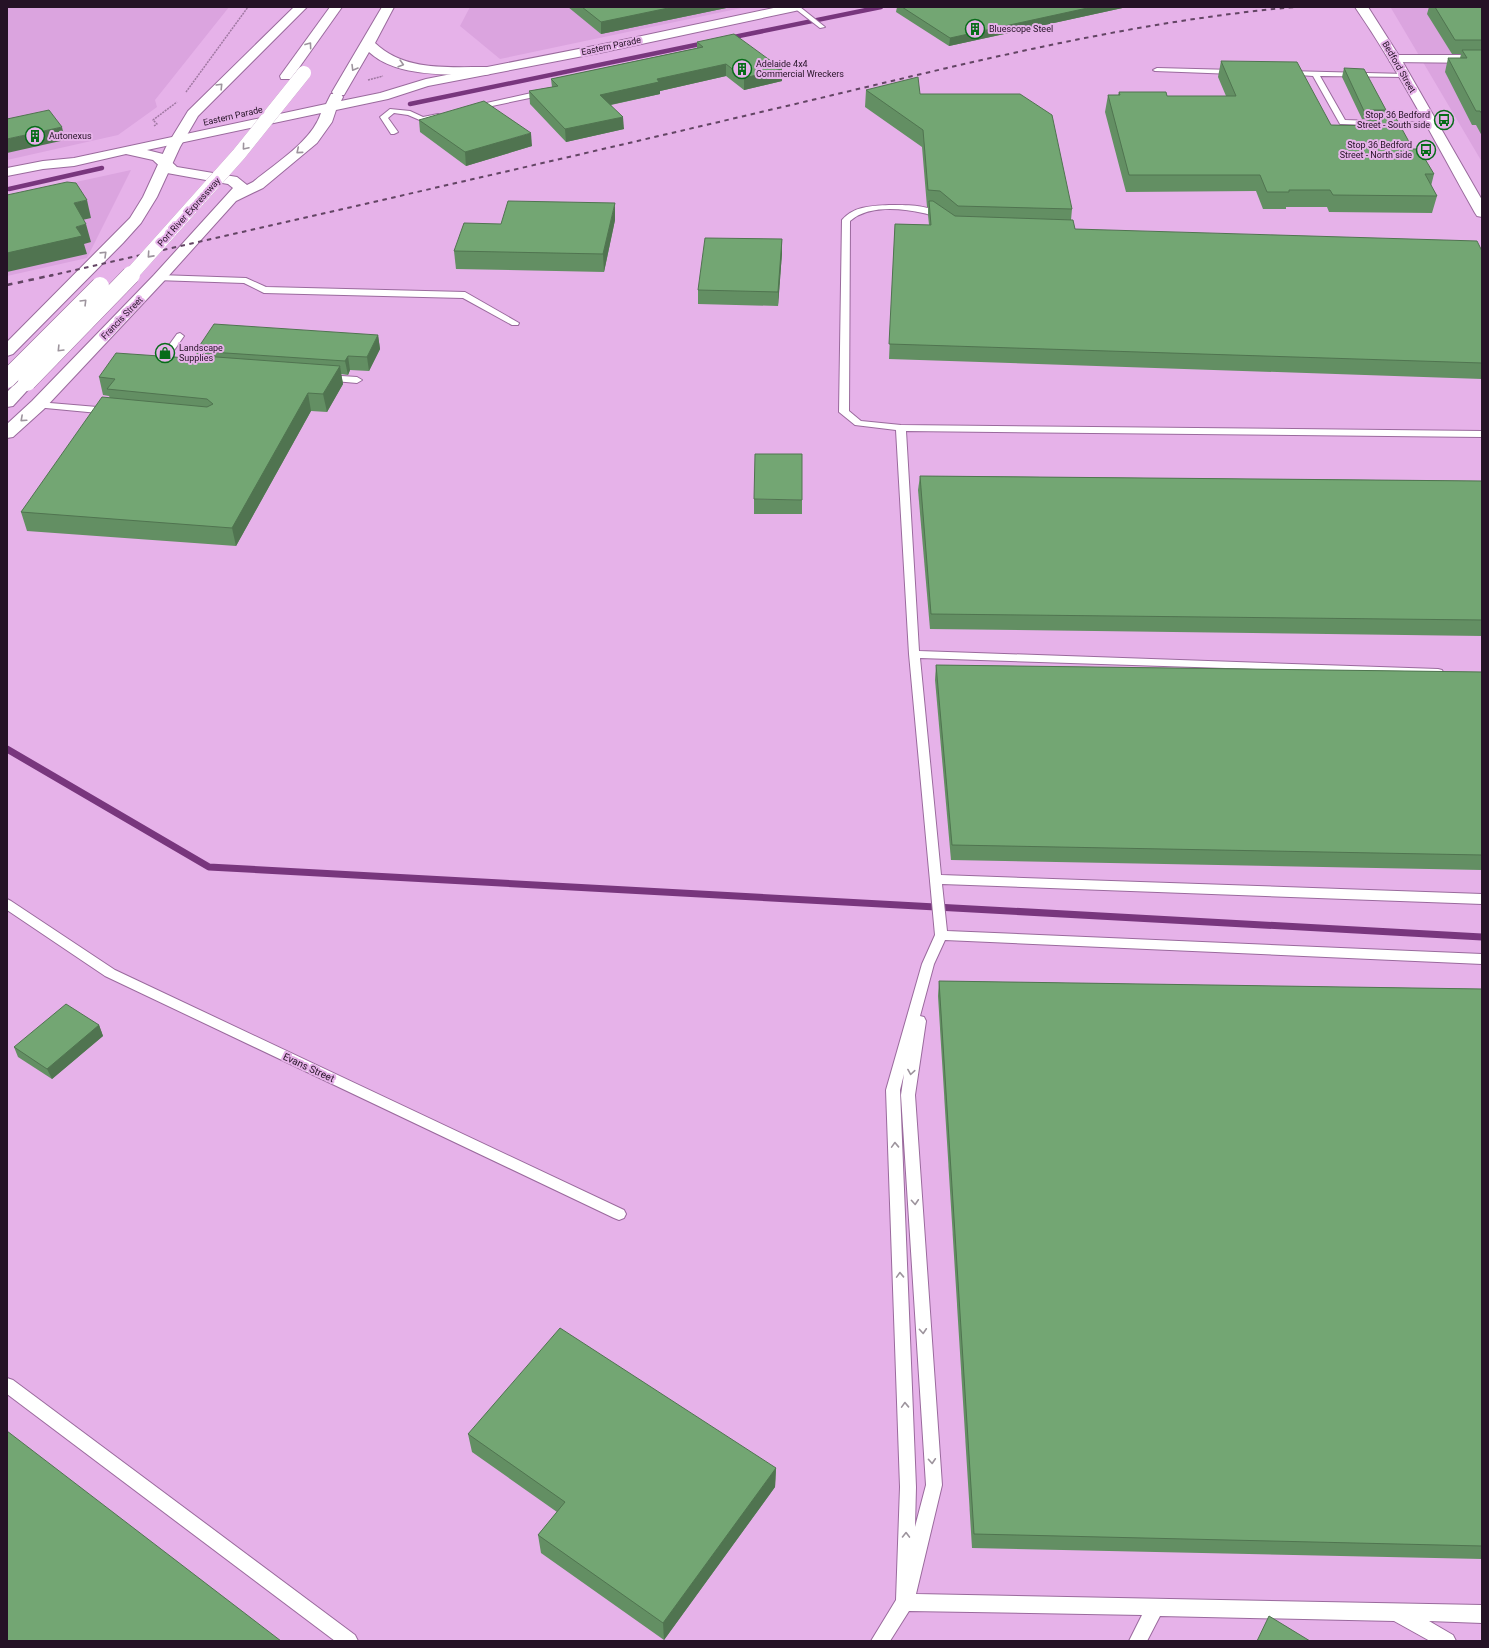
<svg xmlns="http://www.w3.org/2000/svg" width="1489" height="1648" viewBox="0 0 1489 1648" font-family="Roboto,sans-serif">
<style>
.built{fill:#dba4df}
.lines{fill:none;stroke-linecap:round;stroke-linejoin:round}
.stream-far1{stroke:#78367d;stroke-width:4.5}
.stream{stroke:#78367d;stroke-width:7}
.lane-casing{stroke:#9a6a9d;stroke-width:2}
.street-casing{stroke:#9a6a9d;stroke-width:2}
.secondary-casing{stroke:#9a6a9d;stroke-width:2}
.highway-casing{stroke:#9a6a9d;stroke-width:2}
.path{stroke:#a078a2;stroke-width:1.5;stroke-dasharray:2 1;stroke-linecap:butt}
.lane{fill:#fff;fill-rule:evenodd}
.street{fill:#fff;fill-rule:evenodd}
.secondary{fill:#fff;fill-rule:evenodd}
.highway{fill:#fff;fill-rule:evenodd}
.rail-far1{stroke:#634564;stroke-width:2;stroke-dasharray:4.5 4.5;stroke-linecap:butt}
.rail{stroke:#634564;stroke-width:2.5;stroke-dasharray:5.5 5.5;stroke-linecap:butt}
.highway-bridge-far1-casing{stroke:#9a6a9d;stroke-width:14;stroke-linecap:butt}
.highway-bridge-casing{stroke:#9a6a9d;stroke-width:19;stroke-linecap:butt}
.highway-bridge-far1{stroke:#fff;stroke-width:14}
.highway-bridge{stroke:#fff;stroke-width:18}
.wall{fill:#638f63}
.shaded-wall{fill:#507450}
.building{fill:#73a673;stroke:#507450}
.oneway{stroke:#9d949d}
.labels{text-anchor:middle;stroke-width:4;stroke-linejoin:round;paint-order:stroke}
.far-poi-label{font-size:9px;fill:#251226;stroke:#e6b2e9;text-anchor:start}
.far-street-label{font-size:9px;fill:#251226;stroke:#e6b2e9}
.street-label{font-size:10px;fill:#251226;stroke:#e6b2e9}
</style>
<rect width="100%" height="100%" fill="#e6b2e9"/>
<g class="built">
<polygon points="7,7 229,7 155,100 157,107 118,135 7,160"/>
<polygon points="470,7 746,7 500,59 460,26"/>
<polygon points="1391,8 1482,8 1482,162"/>
<polygon points="131,170 87,258 7,276 7,197"/>
</g>
<g class="lines">
<g class="stream-far1">
<polyline points="729,38 881,7"/>
<polyline points="410,104 705,43"/>
<polyline points="9,189 102,168"/>
</g>
<polyline class="stream" points="7,749 209,867 1482,937"/>
<g class="lane-casing">
<g id="lane">
<polygon points="793,7 800,7 825,27 820,28"/>
<polygon points="1157,68 1234,70 1238,72 1234,74 1155,71 1153,70"/>
<polygon points="1287,71 1406,74 1408,75 1404,77 1320,76 1345,120 1432,123 1436,125 1432,127 1340,124 1313,76 1285,74 1285,72"/>
<polygon points="536,92 540,94 539,96 473,110 469,108 473,106"/>
<polygon points="390,109 410,111 423,117 438,114 442,116 441,118 422,121 408,115 394,113 388,118 398,132 394,134 391,134 380,117"/>
<path d="M889 205C905 205 932 204 945 217L941 219C935 218 930 214 923 213 901 208 868 205 850 221L849 411 861 421 901 425 1482 431V437L906 431 919 651 1438 669 1442 670 1443 672 1442 674 1438 675 920 658 941 875 1482 894V904L942 884 947 931 1482 954V964L945 940 934 964 920 1016 924 1017 926 1021 915 1095 942 1485 916 1594 1482 1605V1623L1429 1621 1453 1635 1456 1641H1430L1394 1621 1160 1616 1147 1641H1129L1142 1615 909 1611 890 1641H871L896 1600 900 1487 886 1090 922 964 935 935 909 654 896 430 855 425 839 412 842 220C854 206 871 206 889 205ZM904 1074 901 1095 926 1485 915 1527 916 1487 900 1090Z"/>
<polygon points="159,275 246,278 266,287 465,292 519,323 518,325 512,325 463,298 264,293 244,283 156,280 155,278 156,276"/>
<polygon points="180,333 184,336 168,359 176,367 172,370 169,369 159,359 177,334"/>
<polygon points="326,375 357,377 362,380 357,383 323,380 321,378 323,376"/>
<polygon points="38,402 109,408 114,411 109,414 35,407 33,405"/>
<polygon points="7,899 11,901 115,970 624,1210 626,1214 624,1218 619,1220 614,1218 105,976 7,910"/>
<polygon points="7,1378 13,1380 355,1635 358,1641 335,1641 7,1394"/>
</g>
</g>
<g class="street-casing">
<polygon id="street" points="1395,55 1482,55 1482,63 1390,62 1389,59 1390,56"/>
</g>
<g class="secondary-casing">
<g id="secondary">
<path d="M778 7H801L799 10 795 11 604 52 428 86 388 99 336 110 332 122 317 143 263 188 236 201 164 281 44 409 13 437 7 438V424L32 401 154 275 233 188 228 184 167 173 153 160 126 154 74 166 43 169 7 176V168L43 161 74 158 326 104 331 94H341L343 97 341 101 380 93 426 79 604 44ZM321 113C312 141 276 163 253 182L247 185 237 177 177 167 163 154 147 150Z"/>
<path d="M1355 7H1368L1401 59 1482 200V217L1477 216 1475 213C1436 144 1400 72 1355 7Z"/>
</g>
</g>
<g class="highway-casing">
<g id="highway">
<polygon points="294,7 307,7 198,116 180,147 157,197 141,223 123,243 13,354 7,356 7,342 130,218 143,197 166,147 188,111"/>
<polygon points="330,7 342,7 291,79 281,79 280,76"/>
<path d="M382 7H394L375 43C404 71 447 67 485 67L490 68 491 71 490 74 485 75C449 74 397 78 369 52L344 95H334L332 92Z"/>
<polygon points="27,377 33,378 35,382 13,406 7,407 7,392 21,378"/>
</g>
</g>
<g class="path">
<polyline points="368,80 383,76"/>
<polyline points="186,92 248,7"/>
<polyline points="154,126 157,124 153,120 177,102"/>
</g>
<use href="#lane" class="lane"/>
<use href="#street" class="street"/>
<use href="#secondary" class="secondary"/>
<use href="#highway" class="highway"/>
<path class="rail-far1" d="M49 276C286 222 524 168 761 112 938 71 1114 23 1295 7"/>
<polyline class="rail" points="7,285 53,275"/>
<g class="highway-bridge-far1-casing">
<polyline id="highway-bridge-far1" points="130,276 239,154 304,73"/>
</g>
<g class="highway-bridge-casing">
<g id="highway-bridge">
<polyline points="7,379 100,286"/>
<polyline points="27,382 131,275"/>
</g>
</g>
<use href="#highway-bridge-far1" class="highway-bridge-far1"/>
<use href="#highway-bridge" class="highway-bridge"/>
</g>
<g class="wall">
<polygon points="568,7 731,7 601,34"/>
<polygon points="897,7 1127,7 949,46 896,12"/>
<polygon points="1429,7 1482,7 1482,136 1476,125 1472,125 1445,72 1448,58 1460,58 1461,54 1452,54 1427,14"/>
<polygon points="697,42 782,69 782,81 744,90 726,76 660,91 660,94 611,105 624,129 566,142 530,104 529,91 552,87 551,79 697,48"/>
<polygon points="1221,61 1331,125 1366,125 1368,119 1362,119 1342,77 1344,68 1386,110 1413,149 1434,174 1431,186 1437,196 1432,213 1329,212 1327,207 1286,207 1286,209 1263,209 1256,191 1126,192 1105,112 1108,95 1118,95 1119,92 1167,96 1226,96 1218,77"/>
<polygon points="866,90 920,94 1072,209 1071,220 1075,229 1482,251 1482,379 889,359 895,224 929,225 928,215 928,207 927,207 922,147 865,107"/>
<polygon points="419,120 532,146 466,166 420,132"/>
<polygon points="615,220 604,272 456,269 454,251 501,224"/>
<polygon points="782,239 782,253 778,306 698,304 698,290"/>
<polygon points="378,335 380,349 369,371 350,370 348,375 341,374 343,384 327,412 311,411 236,546 27,531 21,512 110,398 109,396 103,395 99,377 197,356 196,351"/>
<polygon points="920,476 1482,481 1482,636 930,629 918,490"/>
<polygon points="754,499 802,500 802,514 754,514"/>
<polygon points="936,665 1482,672 1482,870 951,860 935,680"/>
<polygon points="939,981 1482,989 1482,1559 972,1548 938,996"/>
<polygon points="99,1025 103,1036 52,1079 18,1057 14,1047"/>
<polygon points="468,1434 776,1468 775,1487 664,1640 541,1553 538,1535 557,1512 472,1452"/>
</g>
<g class="shaded-wall">
<polygon points="673,7 731,7 601,34 601,22"/>
<polygon points="1092,7 1127,7 949,46 950,38"/>
<polygon points="726,64 726,76 660,91 660,94 600,107 600,95 657,79"/>
<polygon points="782,69 782,81 744,90 744,78"/>
<polygon points="623,117 624,129 566,142 565,129"/>
<polygon points="62,127 65,140 7,153 7,139"/>
<polygon points="531,133 532,146 466,166 465,152"/>
<polygon points="87,200 91,218 78,221 74,203"/>
<polygon points="615,203 615,220 604,272 603,254"/>
<polygon points="86,224 91,242 84,244 87,254 7,272 7,253 76,227"/>
<polygon points="782,239 782,253 778,306 778,292"/>
<polygon points="378,335 380,349 369,371 367,357"/>
<polygon points="348,356 350,370 348,375 345,361"/>
<polygon points="340,366 343,384 327,412 323,394"/>
<polygon points="308,393 311,411 236,546 232,528"/>
<polygon points="99,1025 103,1036 52,1079 47,1069"/>
<polygon points="776,1468 775,1487 664,1640 663,1623"/>
</g>
<g class="building">
<polygon points="582,7 673,7 601,22"/>
<polygon points="902,7 1092,7 950,38"/>
<polygon points="1435,7 1482,7 1482,40 1455,40"/>
<polygon points="734,34 782,69 744,78 726,64 657,79 659,82 600,95 623,117 565,129 529,91 558,86 551,79 703,47 697,42"/>
<polygon points="1462,50 1482,50 1482,114 1480,111 1476,111 1448,58 1467,58"/>
<polygon points="1221,61 1297,62 1331,125 1378,126 1370,110 1392,111 1413,149 1419,149 1434,174 1425,174 1437,196 1333,195 1330,190 1289,190 1289,192 1267,192 1260,175 1129,175 1108,95 1120,95 1119,92 1166,92 1167,96 1236,96"/>
<polygon points="1344,68 1364,69 1386,110 1370,110 1370,111 1364,111"/>
<polygon points="918,77 920,94 1020,94 1052,115 1072,209 958,206 940,191 928,190 923,130 866,90"/>
<polygon points="484,101 531,133 465,152 419,120"/>
<polygon points="49,110 62,127 7,139 7,119"/>
<polygon points="67,182 76,183 87,200 74,203 86,224 76,227 82,236 7,253 7,195"/>
<polygon points="508,201 615,203 603,254 454,251 464,223 501,224"/>
<polygon points="929,201 933,201 955,216 1073,220 1075,229 1477,241 1482,251 1482,363 889,344 895,224 931,225"/>
<polygon points="705,238 782,239 778,292 698,290"/>
<polygon points="214,324 378,335 367,357 348,356 345,361 196,351"/>
<polygon points="116,353 188,358 189,355 340,366 323,394 308,393 232,528 21,512 102,397 207,407 213,404 207,399 107,389 115,379 99,377"/>
<polygon points="755,454 802,454 802,500 754,499"/>
<polygon points="920,476 1482,481 1482,620 931,614"/>
<polygon points="936,665 1482,672 1482,855 952,845"/>
<polygon points="939,981 1482,989 1482,1546 974,1534"/>
<polygon points="66,1004 99,1025 47,1069 14,1047"/>
<polygon points="560,1328 776,1468 663,1623 538,1535 565,1502 468,1434"/>
<polygon points="7,1431 281,1641 7,1641"/>
<polygon points="1269,1616 1310,1641 1257,1641"/>
</g>
<defs><path id="oneway-chevron" d="M-2-3.5L2.5 0L-2 3.5" fill="none" stroke-width="1.6" stroke-linecap="round" stroke-linejoin="round"/></defs>
<g class="oneway">
<use href="#oneway-chevron" transform="translate(309 45) rotate(-54)"/>
<use href="#oneway-chevron" transform="translate(401 64) rotate(16)"/>
<use href="#oneway-chevron" transform="translate(354 68) rotate(121)"/>
<use href="#oneway-chevron" transform="translate(220 86) rotate(-46)"/>
<use href="#oneway-chevron" transform="translate(245 147) rotate(130)"/>
<use href="#oneway-chevron" transform="translate(299 151) rotate(140)"/>
<use href="#oneway-chevron" transform="translate(104 254) rotate(-44)"/>
<use href="#oneway-chevron" transform="translate(150 255) rotate(132)"/>
<use href="#oneway-chevron" transform="translate(84 302) rotate(-45)"/>
<use href="#oneway-chevron" transform="translate(60 349) rotate(134)"/>
<use href="#oneway-chevron" transform="translate(23 419) rotate(138)"/>
<use href="#oneway-chevron" transform="translate(911 1072) rotate(99)"/>
<use href="#oneway-chevron" transform="translate(895 1145) rotate(-92)"/>
<use href="#oneway-chevron" transform="translate(915 1202) rotate(86)"/>
<use href="#oneway-chevron" transform="translate(900 1275) rotate(-92)"/>
<use href="#oneway-chevron" transform="translate(923 1331) rotate(86)"/>
<use href="#oneway-chevron" transform="translate(905 1405) rotate(-92)"/>
<use href="#oneway-chevron" transform="translate(932 1461) rotate(86)"/>
<use href="#oneway-chevron" transform="translate(906 1535) rotate(-89)"/>
</g>
<defs>
<g id="building-ring" transform="scale(1)"><circle r="9.5" fill="#e6b2e9" stroke="#076c19" stroke-width="1.5"/><path d="M-4-6H4V6H1V3H-1V6H-4ZM-2.5-4.3h1.7v1.8h-1.7ZM.8-4.3h1.7v1.8H.8ZM-2.5-1h1.7V.8h-1.7ZM.8-1h1.7V.8H.8Z" fill="#076c19"/></g>
<g id="bus-ring" transform="scale(1)"><circle r="9.5" fill="#e6b2e9" stroke="#076c19" stroke-width="1.5"/><path d="M-5-6H5V4H4V6H2V4H-2V6H-4V4H-5ZM-3.5-4V0h7V-4ZM-3.5 1.2v1.5H-2V1.2ZM2 1.2v1.5H3.5V1.2Z" fill="#076c19"/></g>
<g id="shop-ring" transform="scale(1)"><circle r="9.5" fill="#e6b2e9" stroke="#076c19" stroke-width="1.5"/><path d="M-5-2.5h2.3a2.7 3.5 0 0 1 5.4 0H5L5.5 6h-11ZM-1.5-2.5h3a1.5 2.3 0 0 0-3 0Z" fill="#076c19"/></g>
</defs>
<g fill-rule="evenodd">
<use href="#building-ring" x="975" y="29"/>
<use href="#building-ring" x="742" y="69"/>
<use href="#bus-ring" x="1444" y="120"/>
<use href="#building-ring" x="35" y="136"/>
<use href="#bus-ring" x="1426" y="150"/>
<use href="#shop-ring" x="165" y="353"/>
</g>
<g class="labels">
<g class="far-poi-label">
<text x="989" y="32">Bluescope Steel</text>
<text x="756" y="67">Adelaide 4x4<tspan x="756" dy="10">Commercial Wreckers</tspan></text>
<text x="1430" y="118" text-anchor="end">Stop 36 Bedford<tspan x="1430" dy="10">Street - South side</tspan></text>
<text x="49" y="139">Autonexus</text>
<text x="1412" y="148" text-anchor="end">Stop 36 Bedford<tspan x="1412" dy="10">Street - North side</tspan></text>
<text x="179" y="351">Landscape<tspan x="179" dy="10">Supplies</tspan></text>
</g>
<g class="far-street-label">
<text transform="translate(611 46) rotate(-12)" y="3">Eastern Parade</text>
<text transform="translate(1399 67) rotate(60)" y="3">Bedford Street</text>
<text transform="translate(233 116) rotate(-13)" y="3">Eastern Parade</text>
<text transform="translate(189 212) rotate(-48)" y="3">Port River Expressway</text>
<text transform="translate(122 318) rotate(-46)" y="3">Francis Street</text>
</g>
<g class="street-label">
<text transform="translate(309 1067) rotate(25)" y="4">Evans Street</text>
</g>
</g>
<rect width="1489" height="1648" fill="none" stroke="#251226" stroke-width="16"/>
</svg>
